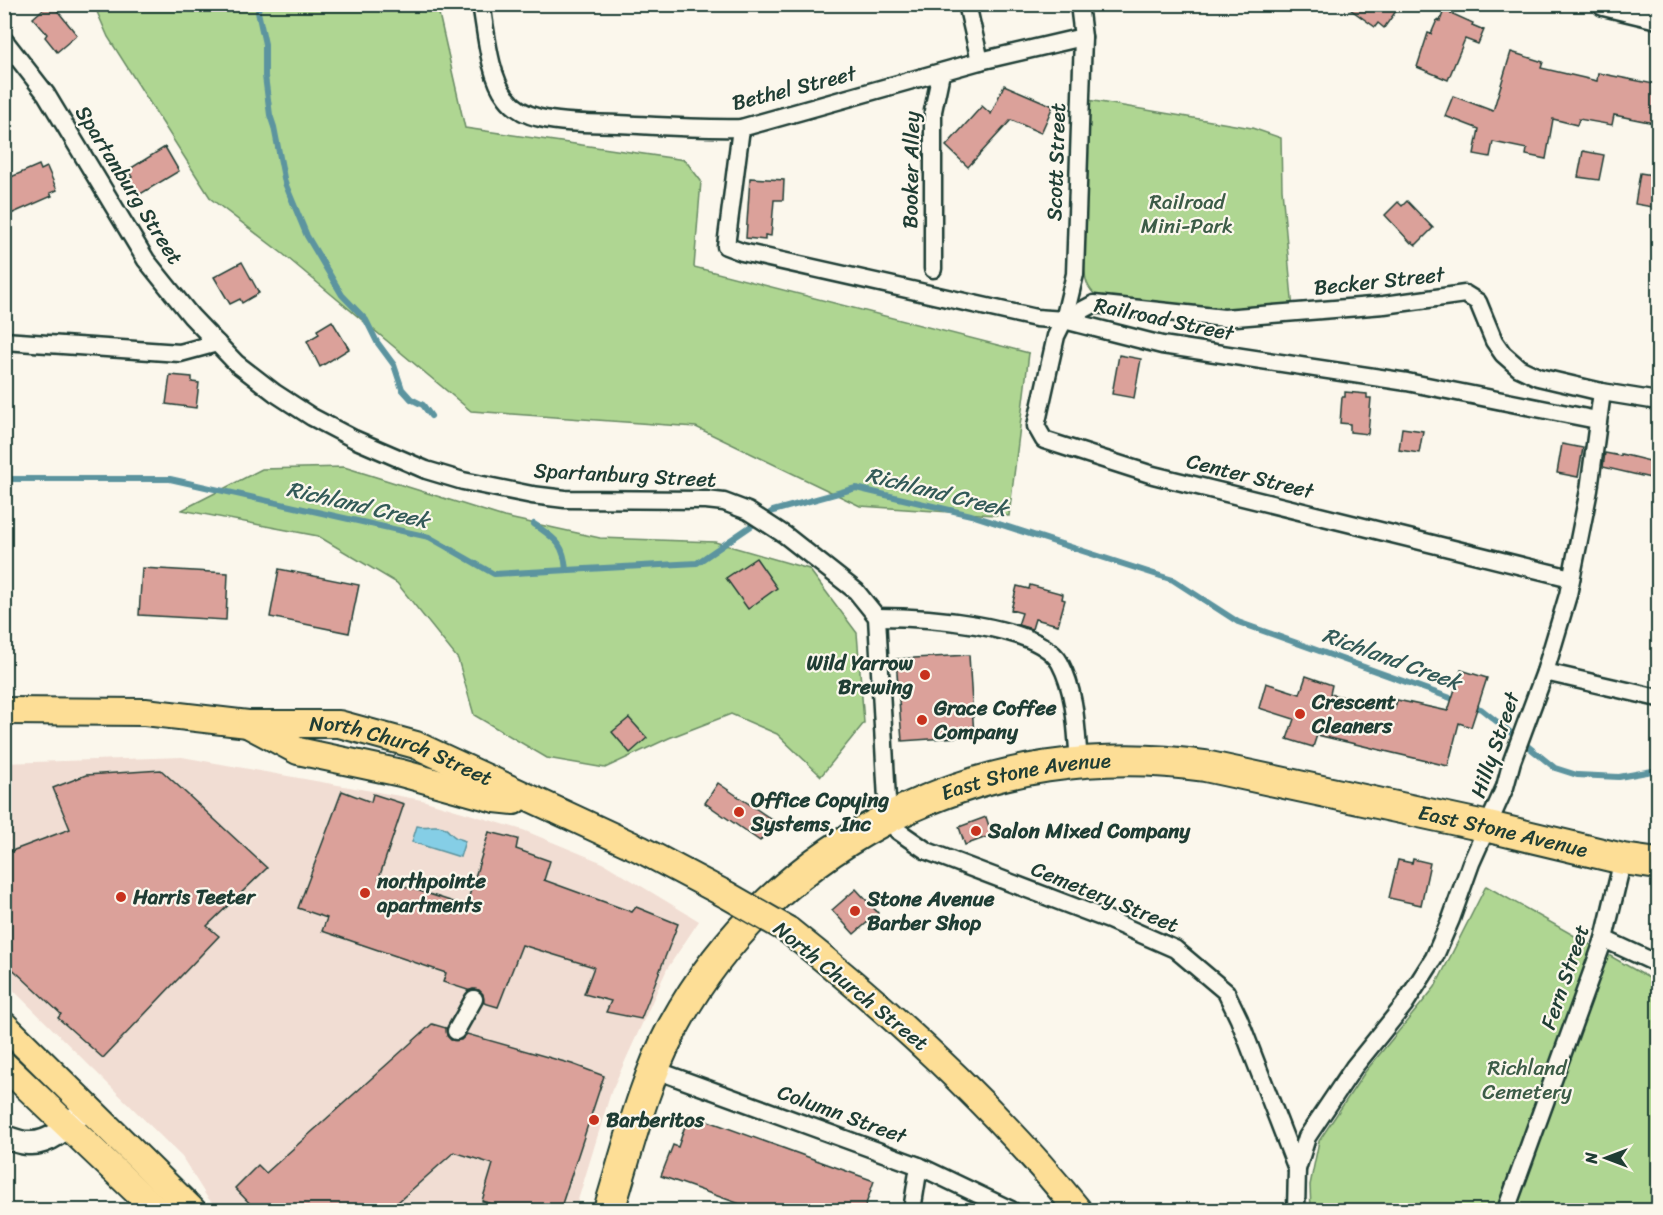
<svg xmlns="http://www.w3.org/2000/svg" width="1663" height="1215" viewBox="0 0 1663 1215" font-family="Sriracha,sans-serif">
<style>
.built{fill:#f1ddd3}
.green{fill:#afd692;stroke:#678a63;stroke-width:1.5}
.water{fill:#85cee6;stroke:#5c949f;stroke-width:1.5}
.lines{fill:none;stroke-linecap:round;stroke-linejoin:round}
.stream{stroke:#5c949f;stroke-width:6}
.building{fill:#dba19a;stroke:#1f3d34;stroke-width:1.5}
.street-casing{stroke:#1f3d34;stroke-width:21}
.secondary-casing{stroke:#1f3d34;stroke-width:27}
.primary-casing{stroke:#1f3d34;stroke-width:30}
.highway-casing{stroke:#1f3d34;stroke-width:34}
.street{stroke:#fbf7ec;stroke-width:16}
.secondary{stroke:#fbf7ec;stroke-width:22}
.primary{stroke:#fdde96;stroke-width:26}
.highway{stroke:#fdde96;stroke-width:30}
.primary-bridge-casing{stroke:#1f3d34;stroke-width:30;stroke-linecap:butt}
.primary-bridge{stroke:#fdde96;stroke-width:26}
.poi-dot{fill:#c8321e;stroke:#fbf7ec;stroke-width:2}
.labels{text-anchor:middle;stroke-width:4.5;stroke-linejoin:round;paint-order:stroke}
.street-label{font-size:21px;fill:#1f3d34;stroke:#fbf7ec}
.park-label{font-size:21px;fill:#3c5c47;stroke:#fbf7ec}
.poi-label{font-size:21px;font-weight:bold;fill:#1f3d34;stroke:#fbf7ec;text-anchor:start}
.water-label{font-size:22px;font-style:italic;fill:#335a58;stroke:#fbf7ec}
</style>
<rect width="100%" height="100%" fill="#fbf7ec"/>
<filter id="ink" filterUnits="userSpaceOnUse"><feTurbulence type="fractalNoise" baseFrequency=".0167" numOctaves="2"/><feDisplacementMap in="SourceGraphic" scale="12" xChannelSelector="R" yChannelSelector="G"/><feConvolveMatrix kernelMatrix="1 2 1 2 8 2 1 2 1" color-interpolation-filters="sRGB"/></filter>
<g filter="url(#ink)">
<polygon class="built" points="182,757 422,800 523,830 603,863 699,921 667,969 611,1092 575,1210 219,1210 207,1197 182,1157 5,982 4,763"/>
<g class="green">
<polygon points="94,5 437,5 465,128 685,160 701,181 694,267 1029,353 1009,516 860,506 696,427 471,411 283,254 211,199 108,37"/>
<path d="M1088 100 1252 128 1281 138 1282 189 1293 310 1199 312 1098 297C1085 287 1085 277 1084 262Z"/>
<polygon points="344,467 504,517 600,538 715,542 809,569 857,633 864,723 821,776 777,734 731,714 669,738 605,768 547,758 474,715 458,659 397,583 318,536 182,510 262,469"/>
<polygon points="1486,886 1658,983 1658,1210 1311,1210 1310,1185 1319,1141 1365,1072 1435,987"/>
</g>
<path class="water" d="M417 826C427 828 434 824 443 827 449 830 450 834 455 837 458 839 462 839 465 841L460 857 412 842Z"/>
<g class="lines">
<g class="stream">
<polyline points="259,4 258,12 265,44 265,76 270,115 274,127 285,183 307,236 342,295 366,320 377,342 394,365 402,389 411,399 423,405 431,416"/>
<polyline points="4,479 170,479 429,537 494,574 697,563 773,511 856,488 971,515 1173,580 1238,622 1459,701"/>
<path d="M534 524C555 539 564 543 566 570"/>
<polyline points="1471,706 1481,709 1555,768 1577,775 1619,777 1658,770"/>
</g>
</g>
<g class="building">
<polygon points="49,4 52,4 77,35 57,52 45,37 47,34 33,18"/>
<polygon points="1343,4 1401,4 1384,28 1378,23 1375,27"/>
<polygon points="1444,10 1473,23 1472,25 1484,30 1478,44 1465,39 1448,80 1417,67 1428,33 1431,34 1437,20 1440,21"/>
<polygon points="1511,52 1543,62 1541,68 1597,81 1598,73 1659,85 1659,124 1614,115 1612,125 1579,119 1577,125 1553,119 1546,159 1526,155 1527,149 1493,142 1490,157 1474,154 1479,129 1445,116 1453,96 1493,111"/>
<polygon points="1004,85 1053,106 1041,133 1011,120 968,167 946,146 982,106 991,114"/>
<polygon points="165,147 179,171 137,196 128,180 132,177 128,170"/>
<polygon points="1583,151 1604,155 1599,180 1578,177"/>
<polygon points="39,165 41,170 47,167 57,190 50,193 52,196 4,217 4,180"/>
<polygon points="1640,173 1659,176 1659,208 1635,204"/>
<polygon points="750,178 784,180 783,200 774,200 771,236 765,235 765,240 746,238"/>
<polygon points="1407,201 1433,228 1416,245 1412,242 1411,243 1385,215 1398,202 1402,206"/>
<polygon points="242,262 259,293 242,303 240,299 230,304 214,277"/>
<polygon points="332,321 349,349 320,367 307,341 319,334 317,330"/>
<polygon points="1119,355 1141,359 1134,398 1112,394"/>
<polygon points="170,375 192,377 192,382 199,383 196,408 166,404"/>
<polygon points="1345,392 1367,394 1367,398 1371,398 1368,434 1350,432 1350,424 1340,423 1342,397 1345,397"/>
<polygon points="1402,428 1423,431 1419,453 1399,450"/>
<polygon points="1562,444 1583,448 1578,477 1557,473"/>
<polygon points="1605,453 1621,456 1621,454 1658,463 1655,479 1603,467"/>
<polygon points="756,558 777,588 748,609 726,578"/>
<polygon points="142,568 228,573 226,620 139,615"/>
<polygon points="279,569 359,585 349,633 270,617"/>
<polygon points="1030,585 1063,594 1062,599 1065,600 1058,625 1035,619 1032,629 1018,625 1022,613 1011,610 1017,586 1029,589"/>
<polygon points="969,655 974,736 902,741 896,659"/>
<polygon points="1461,670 1487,678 1471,727 1459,723 1448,766 1317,735 1313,747 1287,739 1294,719 1259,708 1266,683 1300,694 1306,676 1332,685 1330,694 1395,708 1397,700 1448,711"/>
<polygon points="629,718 647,738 630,753 612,732"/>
<polygon points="161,770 267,868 207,926 219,936 103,1058 58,1018 61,1014 4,961 4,856 9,852 70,829 53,788 86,775"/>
<polygon points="718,783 774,821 760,841 705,803"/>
<polygon points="342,791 371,802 373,794 404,804 379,878 466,906 489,832 518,839 516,849 550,861 544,880 632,912 636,907 678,924 641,1019 606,1012 611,1001 584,994 594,967 522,945 498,1007 484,1003 483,994 479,990 473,989 467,991 468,990 443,982 446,973 322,931 327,918 298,908"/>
<polygon points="986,817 992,835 965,845 959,827"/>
<polygon points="1413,859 1430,863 1421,905 1389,898 1398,860 1412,863"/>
<polygon points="856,889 878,913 854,934 832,910"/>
<polygon points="432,1024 446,1028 447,1036 451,1040 461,1040 467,1034 572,1064 604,1076 560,1210 490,1210 492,1204 482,1201 493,1164 454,1152 389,1210 256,1210 235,1188 258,1165 266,1173"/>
<polygon points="689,1114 874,1181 864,1210 757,1210 661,1176 673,1145 678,1147"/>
</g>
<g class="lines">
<g class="street-casing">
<g id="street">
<path d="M481 4C486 31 489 76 506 97 514 108 526 115 540 118 565 124 592 123 618 124 659 126 700 129 741 128L980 61 1083 37"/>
<polyline points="967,4 980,61"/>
<polyline points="1079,4 1083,37 1075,274 1064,320 1056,336 1036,426 1044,440 1153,475 1571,578"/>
<polyline points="4,40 46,94 146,260 191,316 236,363 275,393 312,417 354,439 426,470 463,481 532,495 565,499 706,500 724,502 748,511 785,535 856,591 877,617 888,818 898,831 927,851 1109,920 1175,949 1226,992 1239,1019 1297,1169"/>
<polyline points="741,128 726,246 742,252 1036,318 1064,320 1162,345 1407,382 1597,420"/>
<polyline points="933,269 933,111 941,73"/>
<polyline points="1064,320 1094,304 1224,318 1384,305 1465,294 1478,302 1494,341 1503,354 1519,368 1538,377 1602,392 1658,401"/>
<polyline points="4,341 180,353 217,343"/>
<path d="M877 617C919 617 1038 623 1060 663 1076 693 1076 729 1079 762"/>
<polyline points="1545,672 1658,698"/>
<polyline points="1604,939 1658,964"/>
<polyline points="456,1031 474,999"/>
<polyline points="653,1069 919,1166 1011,1210"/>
<polyline points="912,1210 919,1166"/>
<polyline points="1296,1210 1297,1169 1307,1137 1354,1067 1404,1005 1434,958 1451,919 1471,863 1505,787 1512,761 1545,672 1568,595 1589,490 1602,392"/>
<polyline points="1506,1210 1604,939 1623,859"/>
</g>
</g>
<g class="secondary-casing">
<g id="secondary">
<polyline points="1604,4 1658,17"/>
<path d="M4 1137C12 1139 20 1143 28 1143 53 1145 71 1122 88 1106"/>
</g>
</g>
<g class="primary-casing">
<g id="primary">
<path id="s1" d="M4 711 145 712 248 724H339L416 745 640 849 727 895"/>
<polyline points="251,726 298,751 401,773 495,799 514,801"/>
<path d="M788 930C894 1014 993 1105 1078 1210"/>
<polyline points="4,1025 192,1210"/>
<polyline points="4,1065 156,1210"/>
</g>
</g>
<g class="highway-casing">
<g id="highway">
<path id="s2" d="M609 1210C628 1149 643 1084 673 1027 776 836 993 734 1205 766L1489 827 1623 859 1658 864"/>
</g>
</g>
<use href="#street" class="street"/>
<use href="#secondary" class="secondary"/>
<use href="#primary" class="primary"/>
<use href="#highway" class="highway"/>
<g class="primary-bridge-casing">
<polyline id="primary-bridge" points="727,895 788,930"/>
</g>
<use href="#primary-bridge" class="primary-bridge"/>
</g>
</g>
<g class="poi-dot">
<circle cx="925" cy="675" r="6"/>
<circle cx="1300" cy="714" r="6"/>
<circle cx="922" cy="720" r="6"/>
<circle cx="739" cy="812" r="6"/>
<circle cx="976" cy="831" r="6"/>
<circle cx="365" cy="893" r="6"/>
<circle cx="121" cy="897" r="6"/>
<circle cx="855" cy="911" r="6"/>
<circle cx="594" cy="1120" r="6"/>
</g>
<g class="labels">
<g class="street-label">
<text transform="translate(794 88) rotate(-14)" y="7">Bethel Street</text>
<text transform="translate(1056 162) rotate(-88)" y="7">Scott Street</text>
<text transform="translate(911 170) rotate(-89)" y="7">Booker Alley</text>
<text transform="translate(129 185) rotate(58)" y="7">Spartanburg Street</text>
<text transform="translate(1379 281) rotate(-6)" y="7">Becker Street</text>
<text transform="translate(1164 319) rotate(12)" y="7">Railroad Street</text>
<text transform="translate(625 475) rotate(3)" y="7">Spartanburg Street</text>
<text transform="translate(1250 476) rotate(14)" y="7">Center Street</text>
<text transform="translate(1495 745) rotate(-71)" y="7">Hilly Street</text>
<text dy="7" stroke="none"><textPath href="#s1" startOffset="402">North Church Street</textPath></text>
<text dy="7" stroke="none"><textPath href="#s2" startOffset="644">East Stone Avenue</textPath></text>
<text dy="7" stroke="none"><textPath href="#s2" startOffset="1130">East Stone Avenue</textPath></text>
<text transform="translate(1105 897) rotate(22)" y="7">Cemetery Street</text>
<text transform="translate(1565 977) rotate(-71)" y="7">Fern Street</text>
<text transform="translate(851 986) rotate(39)" y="7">North Church Street</text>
<text transform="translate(842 1114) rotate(20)" y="7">Column Street</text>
</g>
<g class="park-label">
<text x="1187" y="209">Railroad<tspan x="1187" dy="24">Mini-Park</tspan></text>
<text x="1527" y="1075">Richland<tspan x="1527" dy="24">Cemetery</tspan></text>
</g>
<g class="poi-label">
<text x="913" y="670" text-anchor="end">Wild Yarrow<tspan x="913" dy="24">Brewing</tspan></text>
<text x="1312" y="709">Crescent<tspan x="1312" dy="24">Cleaners</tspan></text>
<text x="934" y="715">Grace Coffee<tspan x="934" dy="24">Company</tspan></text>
<text x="751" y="807">Office Copying<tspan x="751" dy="24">Systems, Inc</tspan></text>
<text x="988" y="838">Salon Mixed Company</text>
<text x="377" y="888">northpointe<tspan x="377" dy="24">apartments</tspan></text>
<text x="133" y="904">Harris Teeter</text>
<text x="867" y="906">Stone Avenue<tspan x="867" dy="24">Barber Shop</tspan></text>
<text x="606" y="1127">Barberitos</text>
</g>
<g class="water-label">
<text transform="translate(937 491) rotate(14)" y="8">Richland Creek</text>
<text transform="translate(358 504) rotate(13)" y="8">Richland Creek</text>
<text transform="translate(1392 658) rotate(20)" y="8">Richland Creek</text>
</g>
</g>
<rect width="1663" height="1215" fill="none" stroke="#fbf7ec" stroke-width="24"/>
<rect x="12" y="12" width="1639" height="1191" fill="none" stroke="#1f3d34" stroke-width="2" filter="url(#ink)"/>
<g transform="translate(1606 1158) rotate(270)" stroke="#fbf7ec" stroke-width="4.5" paint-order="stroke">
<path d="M0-4.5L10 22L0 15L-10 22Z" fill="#1f3d34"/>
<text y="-9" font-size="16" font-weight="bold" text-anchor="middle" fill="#1f3d34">N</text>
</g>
</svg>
